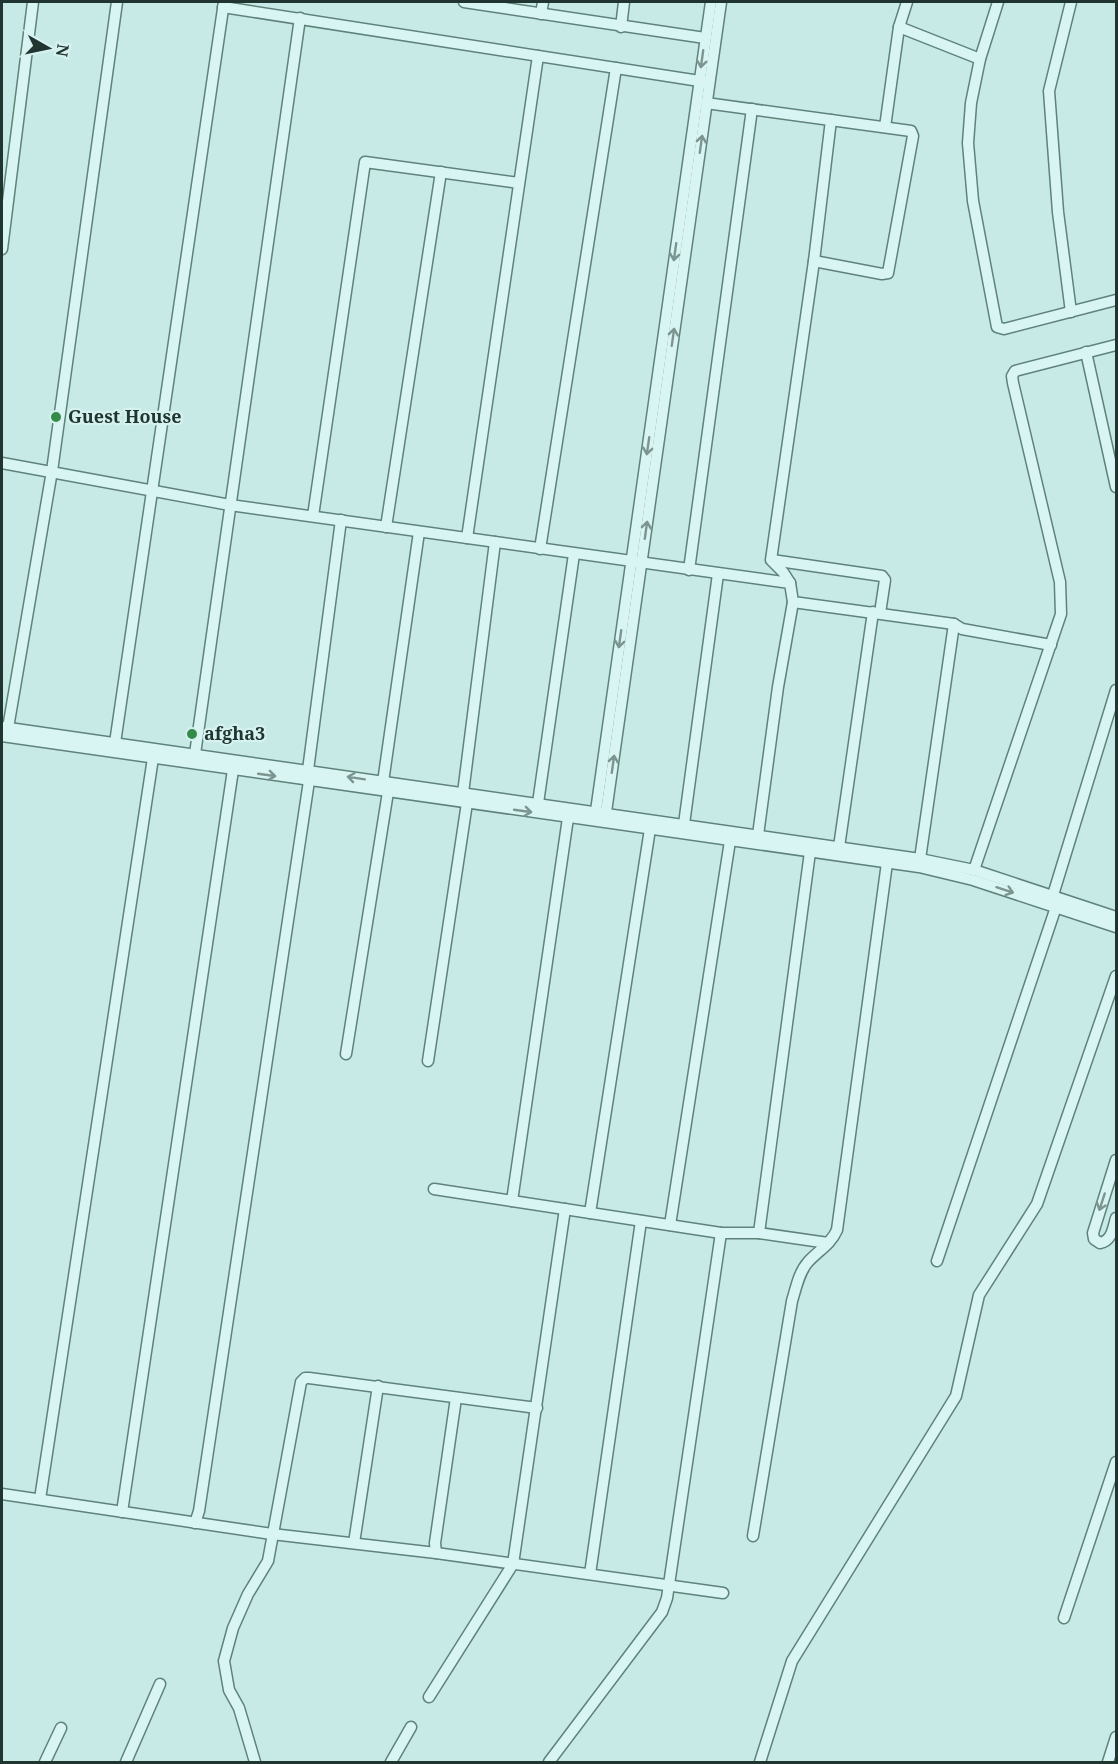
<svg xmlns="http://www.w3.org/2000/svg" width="1118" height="1764" viewBox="0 0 1118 1764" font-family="'Noto Serif',serif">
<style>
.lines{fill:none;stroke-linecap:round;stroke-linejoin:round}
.minor-casing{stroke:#5e837a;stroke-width:13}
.minor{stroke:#d9f5f3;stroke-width:10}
.oneway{stroke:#7c9591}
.poi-dot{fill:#348c48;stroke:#d6f2f0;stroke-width:2}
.labels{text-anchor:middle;stroke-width:4.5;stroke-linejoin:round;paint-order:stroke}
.poi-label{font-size:18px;font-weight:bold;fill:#20352f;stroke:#d6f2f0;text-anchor:start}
</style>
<rect width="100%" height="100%" fill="#c7eae7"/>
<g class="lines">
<g class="minor-casing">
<g id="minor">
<polyline points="464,2 705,38"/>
<polyline points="998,2 980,59 971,103 968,143 973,201 997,327 1004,329 1116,300"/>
<polyline points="223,7 706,82"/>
<polyline points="541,14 543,2"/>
<polyline points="621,27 624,2"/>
<polyline points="899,27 980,59"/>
<polyline points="706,103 911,131 913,136 888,273 882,274 814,261"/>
<polyline points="885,127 899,27 907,2"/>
<polyline points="2,249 33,2"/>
<polyline points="1071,312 1058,212 1049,91 1071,2"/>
<polyline points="1086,352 1116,487"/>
<polyline points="2,463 230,505 790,583 793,602 954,624 962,629 1051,645"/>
<polyline points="313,516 365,162 519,183"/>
<polyline points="386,527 441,172"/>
<polyline points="467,538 538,56"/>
<polyline points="540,549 616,68"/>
<polyline points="772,560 882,576 885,580 880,613"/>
<polyline points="689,570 752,109"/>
<polyline points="790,583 783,572 771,560 814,261 831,120"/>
<polyline points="2,727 920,859 974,870 1116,917"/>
<polyline points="8,728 52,471 117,2"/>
<polyline points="2,736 919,867 973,880 1116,927"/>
<polyline points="115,743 224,2"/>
<polyline points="195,754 300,18"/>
<polyline points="308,770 341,520"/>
<polyline points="383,782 419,532"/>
<polyline points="463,793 495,542"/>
<polyline points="538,803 574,554"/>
<polyline points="595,818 711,2"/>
<polyline points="605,819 721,2"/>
<polyline points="684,824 718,574"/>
<polyline points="758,835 778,687 793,602"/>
<polyline points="839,847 873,612"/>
<polyline points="920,859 954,624"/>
<polyline points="974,870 1061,614 1060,582 1013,383 1012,376 1015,371 1116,345"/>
<polyline points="1053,895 1116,690"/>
<polyline points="346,1054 388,792"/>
<polyline points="428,1061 467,803"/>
<path d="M1116 1160 1093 1233 1094 1239 1100 1243C1112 1241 1113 1228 1116 1218"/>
<polyline points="434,1189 721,1233 759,1233 828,1243"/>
<polyline points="512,1201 568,818"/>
<polyline points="590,1213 650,829"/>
<polyline points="670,1225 730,841"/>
<polyline points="759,1233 810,852"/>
<polyline points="937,1261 1056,907"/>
<polyline points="2,1494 272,1534 436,1553 723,1593"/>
<polyline points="40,1499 153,758"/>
<polyline points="122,1512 233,770"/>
<polyline points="195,1523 199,1511 309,781"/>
<path d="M753 1536 792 1301C796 1288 799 1272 808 1262 818 1251 831 1244 837 1230L887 863"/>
<polyline points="354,1543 378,1386"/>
<polyline points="436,1553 435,1543 456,1398"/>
<polyline points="590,1574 641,1221"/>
<polyline points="1064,1618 1116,1462"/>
<polyline points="429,1697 513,1564 565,1209"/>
<polyline points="45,1762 61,1728"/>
<polyline points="126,1762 160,1684"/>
<polyline points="255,1762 239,1708 229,1690 224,1661 233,1628 248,1594 268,1561 301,1382 305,1378 309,1378 537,1408"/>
<polyline points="391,1762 411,1727"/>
<polyline points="549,1762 662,1612 667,1598 721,1233"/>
<polyline points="760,1762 792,1661 956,1396 979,1295 1037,1204 1116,976"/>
<polyline points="1108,1762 1116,1737"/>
</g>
</g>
<use href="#minor" class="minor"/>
</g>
<defs><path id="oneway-shaft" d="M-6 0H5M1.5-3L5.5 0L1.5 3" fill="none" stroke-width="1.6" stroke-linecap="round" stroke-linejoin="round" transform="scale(1.5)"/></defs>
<g class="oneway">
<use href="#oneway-shaft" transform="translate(702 59) rotate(98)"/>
<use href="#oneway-shaft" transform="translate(701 144) rotate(-82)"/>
<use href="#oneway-shaft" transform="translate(675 252) rotate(98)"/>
<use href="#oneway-shaft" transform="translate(673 337) rotate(-82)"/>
<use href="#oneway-shaft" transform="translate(648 446) rotate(98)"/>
<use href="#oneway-shaft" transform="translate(646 530) rotate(-82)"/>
<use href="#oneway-shaft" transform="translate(620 639) rotate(98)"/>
<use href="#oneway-shaft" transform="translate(613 764) rotate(-82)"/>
<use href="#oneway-shaft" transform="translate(267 775) rotate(8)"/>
<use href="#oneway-shaft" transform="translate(356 778) rotate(-171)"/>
<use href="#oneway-shaft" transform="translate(523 811) rotate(8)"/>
<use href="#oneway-shaft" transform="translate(1005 890) rotate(18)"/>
<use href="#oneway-shaft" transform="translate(1102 1202) rotate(108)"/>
</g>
<g class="poi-dot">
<circle cx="56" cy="417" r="6"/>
<circle cx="192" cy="734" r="6"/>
</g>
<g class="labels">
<g class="poi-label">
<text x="68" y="423">Guest House</text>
<text x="204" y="740">afgha3</text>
</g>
</g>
<rect width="1118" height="1764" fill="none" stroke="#20352f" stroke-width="6"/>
<g transform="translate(48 48) rotate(99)" stroke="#d6f2f0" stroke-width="4.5" paint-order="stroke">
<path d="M0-4.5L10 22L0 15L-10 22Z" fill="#20352f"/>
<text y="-9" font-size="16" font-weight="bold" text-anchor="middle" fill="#20352f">N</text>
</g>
</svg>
